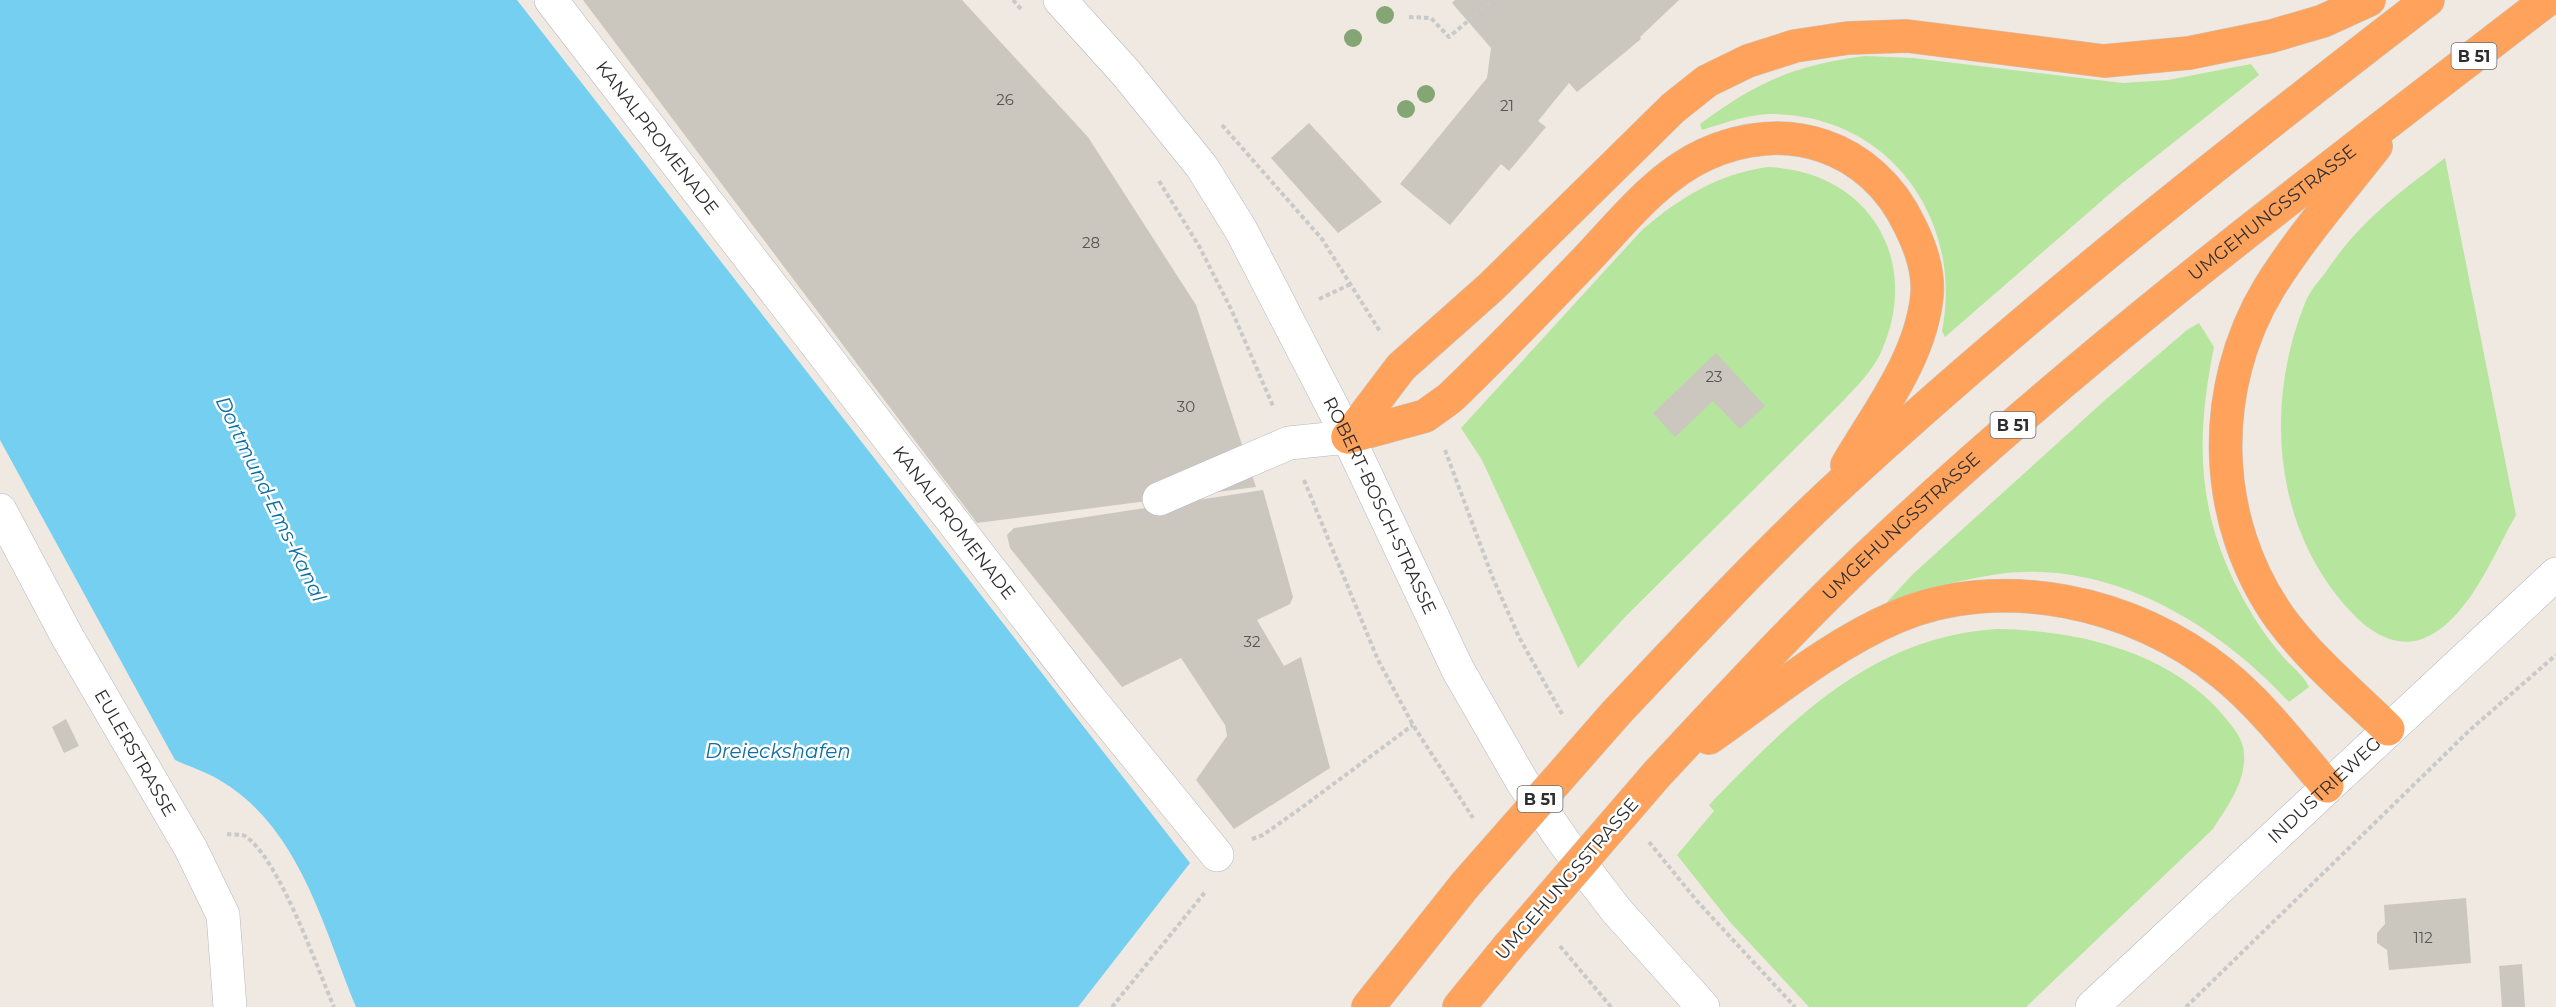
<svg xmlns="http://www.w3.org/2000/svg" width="2556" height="1007" viewBox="0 0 2556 1007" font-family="Montserrat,sans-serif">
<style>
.green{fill:#b6e59e}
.water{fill:#75cff0}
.building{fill:#cbc7bf}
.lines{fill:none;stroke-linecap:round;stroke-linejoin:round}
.minor-casing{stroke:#b4b7c1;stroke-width:34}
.highway-casing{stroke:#c9c9c9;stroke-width:34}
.path{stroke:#c9c9c9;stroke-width:4;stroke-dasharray:4.5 3;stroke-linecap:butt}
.minor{stroke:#fff;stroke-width:33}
.highway{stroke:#ffa35c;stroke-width:33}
.highway-bridge-casing{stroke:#c9c9c9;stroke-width:34;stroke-linecap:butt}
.highway-bridge{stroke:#ffa35c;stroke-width:33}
.tree{fill:#84a574}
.labels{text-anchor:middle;stroke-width:5;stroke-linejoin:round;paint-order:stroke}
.number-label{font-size:15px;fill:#555452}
.shield{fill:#fff;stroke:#6d6d6d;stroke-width:1.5}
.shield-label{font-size:16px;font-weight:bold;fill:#2e2e2e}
.street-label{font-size:18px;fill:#2e2e2e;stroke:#fff}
.water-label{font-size:20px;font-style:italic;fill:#0d6fa3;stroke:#fff}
</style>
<rect width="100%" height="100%" fill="#efe9e1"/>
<g class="green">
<path d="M1865 56 1913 58 2123 83 2168 80 2251 64 2259 75 2121 184 1945 337 1942 331C1964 218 1888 113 1769 114 1746 115 1724 123 1702 130L1700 124C1757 82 1794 65 1865 56Z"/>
<path d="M2445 158 2516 515C2493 555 2468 622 2422 639 2397 648 2371 633 2354 615 2274 533 2263 407 2305 303 2309 292 2318 282 2325 273 2360 221 2396 195 2445 158Z"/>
<path d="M1767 167C1867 170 1922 258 1882 350 1873 371 1855 388 1840 404L1627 615 1578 668 1482 460 1461 428 1642 230C1681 197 1716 175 1767 167Z"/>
<path d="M2199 323 2214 347C2193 450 2198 528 2255 619 2264 633 2274 647 2285 659 2293 668 2304 676 2309 687L2289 702C2215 622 2105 556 1992 575 1968 579 1944 584 1921 591 1910 594 1896 603 1887 602L1913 574 2104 401 2187 330Z"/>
<path d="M1997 629C2075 630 2169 651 2223 715 2232 726 2244 739 2244 754 2246 782 2227 807 2213 829L2026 1007H1809L1730 922 1677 855 1714 811 1709 805C1790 721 1873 636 1997 629Z"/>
</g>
<path class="water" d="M0 0H517L1190 863 1078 1007H356C323 927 300 828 221 781 207 772 190 767 175 760L0 440Z"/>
<g class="building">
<polygon points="583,0 962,0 1088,137 1196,305 1256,487 977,523"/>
<polygon points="1455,0 1679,0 1640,37 1641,39 1577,92 1569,83 1538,121 1546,127 1509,171 1501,164 1450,225 1400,184 1487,78 1491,48 1452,3"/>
<polygon points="1309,123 1382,202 1338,233 1271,158"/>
<polygon points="1716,353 1765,406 1740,429 1713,401 1675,437 1653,413"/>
<polygon points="1263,490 1293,597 1290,604 1257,620 1284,666 1301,657 1330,768 1234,829 1196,780 1227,736 1225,725 1181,658 1122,687 1010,548 1007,535 1014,528"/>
<polygon points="66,719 79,746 64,753 52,727"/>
<polygon points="2466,898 2471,963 2389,970 2387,950 2377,943 2377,933 2385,924 2384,905"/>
<polygon points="2522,964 2525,1007 2502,1007 2499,966"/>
</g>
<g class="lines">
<g class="minor-casing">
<g id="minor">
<path id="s1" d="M551 0 1089 698 1217 855"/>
<path id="s2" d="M1060 0 1126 73 1202 167 1241 230 1348 437 1458 670 1523 783 1564 842 1616 910 1703 1007"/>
<polyline points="1159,499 1289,443 1348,437"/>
<path id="s3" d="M0 510 68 638 191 849 223 915 230 1007"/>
<path id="s4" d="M2092 1007 2556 574"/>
</g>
</g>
<g class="highway-casing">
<g id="highway">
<path d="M2376 146C2340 192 2300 238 2269 288 2208 389 2211 521 2280 618 2310 659 2352 694 2388 729"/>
<polyline points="1348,437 1401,367 1491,287 1673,108 1707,81 1748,61 1795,46 1848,38 1907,36 2104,61 2189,53 2272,36 2323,21 2369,0"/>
<path d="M1348 437 1425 416 1450 398C1497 353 1542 306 1587 259 1622 222 1657 177 1704 155 1785 117 1872 145 1910 226 1920 246 1929 272 1927 295 1921 358 1878 412 1847 465"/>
<path d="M1616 713C1687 638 1757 562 1833 491 2022 316 2224 157 2428 0"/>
<path d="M1709 738C1768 697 1830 645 1896 617 2001 572 2135 602 2222 673 2262 705 2294 748 2327 786"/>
<path id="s5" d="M1657 774C1731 695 1805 614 1885 540 2093 345 2321 174 2547 0"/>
<polyline points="1368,1007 1465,885"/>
<polyline points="1459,1007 1508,947"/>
</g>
</g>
<g class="path">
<polyline points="1013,0 1021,9"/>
<polyline points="1409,17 1431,18 1449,37 1493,0"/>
<polyline points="1222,125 1322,239 1381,333"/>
<polyline points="1159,181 1199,246 1231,309 1273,406"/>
<polyline points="1319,299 1351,284"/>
<polyline points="1445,450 1492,576 1519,637 1562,714"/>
<polyline points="1304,480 1378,660 1413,725 1473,818"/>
<path d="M227 834C233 835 241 834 245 836 279 858 317 968 334 1007"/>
<polyline points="1252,839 1263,835 1301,808 1413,725"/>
<polyline points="1649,842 1697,901 1795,1007"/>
<polyline points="1560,946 1611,1007"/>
<polyline points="1112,1007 1206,891"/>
<polyline points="2186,1007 2471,729 2556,655"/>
</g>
<use href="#minor" class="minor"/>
<use href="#highway" class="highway"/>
<g class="highway-bridge-casing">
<g id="highway-bridge">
<polyline points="1465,885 1616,713"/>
<polyline points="1508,947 1657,774"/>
</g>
</g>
<use href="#highway-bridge" class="highway-bridge"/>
</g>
<g class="tree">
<circle cx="1385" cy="15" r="9"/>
<circle cx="1353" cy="38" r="9"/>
<circle cx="1426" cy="94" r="9"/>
<circle cx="1406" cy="109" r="9"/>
</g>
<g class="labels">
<g class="number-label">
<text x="1005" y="105">26</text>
<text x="1507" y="111">21</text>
<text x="1091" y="248">28</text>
<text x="1714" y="382">23</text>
<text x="1186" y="412">30</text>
<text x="1252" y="647">32</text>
<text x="2423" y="943">112</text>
</g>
<g class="shield">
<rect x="2451.5" y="43" width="45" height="26" rx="4.5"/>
<rect x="1990.5" y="412" width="45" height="26" rx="4.5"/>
<rect x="1517.5" y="786" width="45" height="26" rx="4.5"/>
</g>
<g class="shield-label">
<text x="2474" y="62">B 51</text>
<text x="2013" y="431">B 51</text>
<text x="1540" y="805">B 51</text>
</g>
<g class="street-label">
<text dy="6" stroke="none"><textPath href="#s1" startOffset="174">KANALPROMENADE</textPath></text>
<text dy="6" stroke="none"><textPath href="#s5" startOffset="834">UMGEHUNGSSTRASSE</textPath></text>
<text dy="6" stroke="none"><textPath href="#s2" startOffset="602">ROBERT-BOSCH-STRASSE</textPath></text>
<text dy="6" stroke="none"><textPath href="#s1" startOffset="660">KANALPROMENADE</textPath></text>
<text dy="6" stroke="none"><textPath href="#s5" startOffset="348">UMGEHUNGSSTRASSE</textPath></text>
<text dy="6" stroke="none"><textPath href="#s3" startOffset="278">EULERSTRASSE</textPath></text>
<text dy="6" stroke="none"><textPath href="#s4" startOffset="318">INDUSTRIEWEG</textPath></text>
<text transform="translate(1567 879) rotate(-49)" y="6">UMGEHUNGSSTRASSE</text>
</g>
<g class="water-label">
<text transform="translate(271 499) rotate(64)" y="7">Dortmund-Ems-Kanal</text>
<text x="778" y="758">Dreieckshafen</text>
</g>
</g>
</svg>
